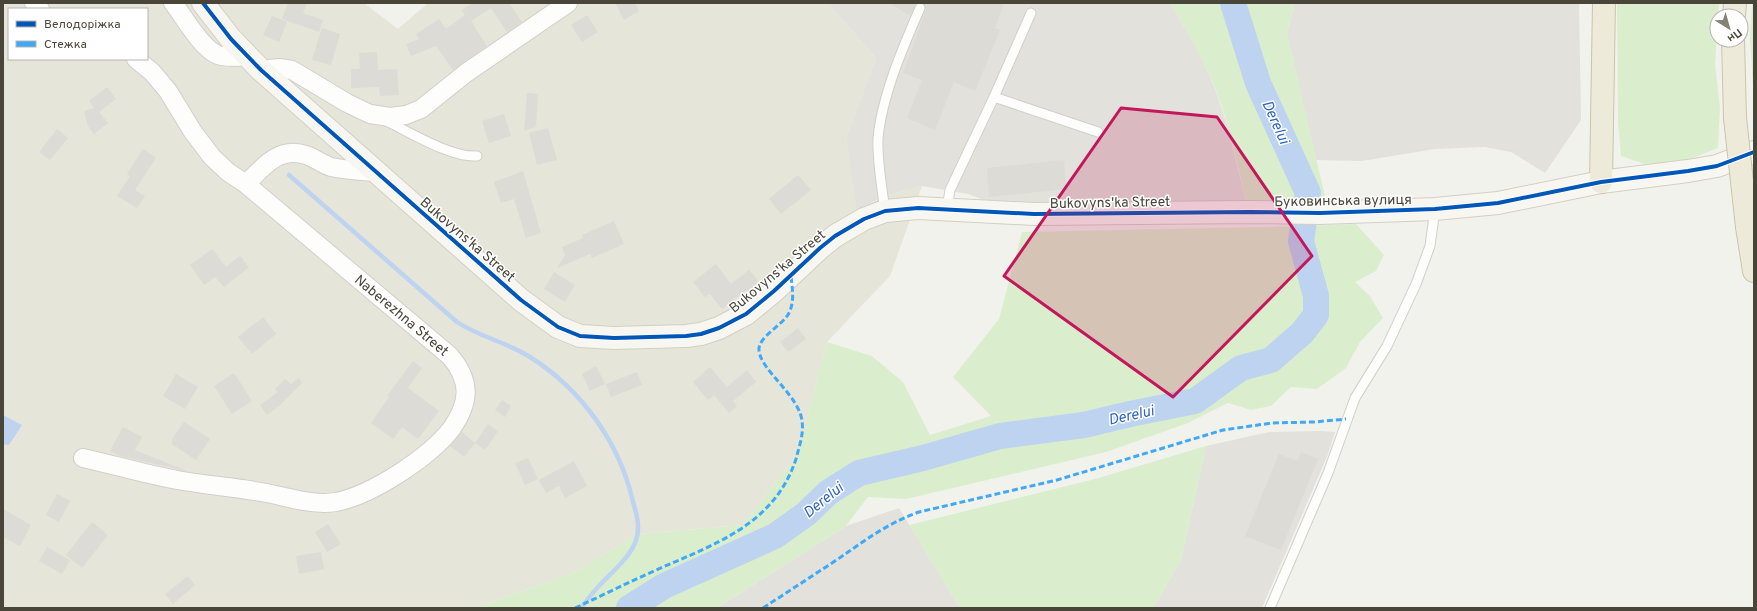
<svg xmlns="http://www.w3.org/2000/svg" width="1757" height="611" viewBox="0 0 1757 611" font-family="Overpass,sans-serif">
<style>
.residential{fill:#e6e5da;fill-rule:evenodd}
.industrial{fill:#e2e1db}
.green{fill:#daeecd}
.water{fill:#bdd3f0}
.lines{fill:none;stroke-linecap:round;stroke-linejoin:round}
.stream{stroke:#bdd3f0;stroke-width:4.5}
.river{stroke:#bdd3f0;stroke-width:26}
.building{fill:#dcdbd5}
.lane-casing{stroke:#d0d0ca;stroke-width:11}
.street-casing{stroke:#d0d0ca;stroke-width:20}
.secondary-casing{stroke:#d2d0c4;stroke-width:24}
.highway-casing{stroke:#cac4a8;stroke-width:24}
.lane{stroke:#fdfdfc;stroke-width:9}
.street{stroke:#fdfdfc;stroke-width:18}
.secondary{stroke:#f7f6f0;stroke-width:22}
.highway{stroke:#edeada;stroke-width:22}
.highway-bridge-casing{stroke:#cac4a8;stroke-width:24;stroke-linecap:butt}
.highway-bridge{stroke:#edeada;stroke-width:22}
.quiet{stroke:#3fa9f5;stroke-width:3;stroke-dasharray:6 3;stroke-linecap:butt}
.cycleway-casing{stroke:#fff;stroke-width:6}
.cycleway{stroke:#0057b8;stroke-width:4}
.marked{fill:#c2185b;fill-opacity:0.2;stroke:#c2185b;stroke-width:3;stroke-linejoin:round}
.labels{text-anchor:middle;stroke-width:3;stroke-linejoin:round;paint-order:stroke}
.street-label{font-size:14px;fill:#494538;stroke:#fff}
.water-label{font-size:15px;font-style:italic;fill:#2e66b8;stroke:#fff}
</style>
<rect width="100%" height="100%" fill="#f2f2ed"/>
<path class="residential" d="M3 3H364L398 29 428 3H828L876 58 846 139 858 210 887 195 922 186 890 276 827 342 797 455 743 525 637 534 573 573 475 608H3ZM9 9H147V59H9Z"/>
<g class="industrial">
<polygon points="828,3 1170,3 1199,52 1216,91 1228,128 1247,206 991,203 968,194 922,186 887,195 857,210 846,139 876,58"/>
<polygon points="1295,3 1579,3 1581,120 1545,173 1511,152 1485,147 1435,149 1362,161 1316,160 1287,34"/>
<polygon points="1321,431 1335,432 1328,454 1262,608 1153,608 1181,560 1206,446 1269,432"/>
<polygon points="899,508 960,608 717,608 846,526"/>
</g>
<g class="green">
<path d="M1170 3H1295L1287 34 1325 196 1247 206C1238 167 1230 127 1216 90 1203 60 1187 31 1170 3Z"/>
<polygon points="1617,3 1719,3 1715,64 1720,107 1718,148 1690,159 1653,167 1621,156 1618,123"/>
<polygon points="1752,3 1754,3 1754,103 1750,38"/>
<polygon points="1356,224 1384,255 1376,271 1355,282 1370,296 1383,318 1360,342 1346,368 1317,389 1291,387 1271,406 1251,410 1228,403 1188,423 1106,452 906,499 868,497 846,526 717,608 475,608 573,573 637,534 743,525 797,455 827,342 872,356 903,382 930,435 991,416 953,377 999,319 1022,232 1269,227"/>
<polygon points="1206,446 1181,560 1153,608 960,608 909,525 1095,479"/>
</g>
<polygon class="water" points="3,415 22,425 9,445 3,444"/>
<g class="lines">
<path class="stream" d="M289 175 457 322C479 337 507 342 530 357 581 389 620 443 633 502 637 515 641 529 635 543 628 559 612 572 600 585 593 592 587 600 581 608"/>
<polyline class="river" points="629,608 664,586 775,536 806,514 829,492 859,473 923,458 1000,436 1084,425 1130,414 1195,401 1241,368 1271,360 1302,333 1316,315 1316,296 1301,241 1308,193 1258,83 1233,3"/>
</g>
<g class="building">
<polygon points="288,3 307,3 303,13 323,20 319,32 282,19"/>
<polygon points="473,3 509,3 522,22 507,32 491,8 471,21 487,46 453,70 436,46 411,56 406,44 419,39 416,34 439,19 446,29 465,15 462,10"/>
<polygon points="615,3 635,3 639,11 624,20"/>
<polygon points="890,3 917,3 910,16"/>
<polygon points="923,3 1004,3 995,28 1000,30 975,91 954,82 935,130 907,118 922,80 903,73 926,10 926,7"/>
<polygon points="587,15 598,32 582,42 571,25"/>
<polygon points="272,16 287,22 279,42 263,35"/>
<polygon points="322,28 340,34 331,65 312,60"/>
<polygon points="377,52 378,70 397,69 399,95 380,96 379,87 351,88 351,69 360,69 359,53"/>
<polygon points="107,87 116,99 99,112 108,123 94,134 88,126 84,111 94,108 89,101"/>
<polygon points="527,93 538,94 536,127 524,131"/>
<polygon points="504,114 511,136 489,143 482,121"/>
<polygon points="548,128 557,160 537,165 529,133"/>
<polygon points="57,129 68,138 50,160 39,152"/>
<polygon points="143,149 156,158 135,190 145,196 137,208 117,196 130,176 127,174"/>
<polygon points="1064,160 1067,189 989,197 987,168"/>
<polygon points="523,171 541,233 526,238 514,199 501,203 494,182"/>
<polygon points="798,175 811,190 781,214 769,199"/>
<polygon points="614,221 624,244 592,258 590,254 557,268 565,255 562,247 583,238 582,235"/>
<polygon points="212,249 226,267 240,256 249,267 224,287 215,277 204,285 190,265"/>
<polygon points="716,264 731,284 749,270 759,282 748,292 746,290 722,309 710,294 705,297 693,282"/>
<polygon points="554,272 575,285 565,302 544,289"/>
<polygon points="263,317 276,334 252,354 238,337"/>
<polygon points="798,328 806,339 788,352 780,342"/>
<polygon points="413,361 422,368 408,388 439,411 418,439 402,427 393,439 371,423 389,397 387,396"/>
<polygon points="596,366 605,384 590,391 582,374"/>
<polygon points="710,367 727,387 747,370 756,382 733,401 737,406 729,413 714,395 708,400 693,382"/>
<polygon points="637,372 642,385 611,397 606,384"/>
<polygon points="234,373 252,401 232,414 214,386"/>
<polygon points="176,374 198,387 185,409 163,396"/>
<polygon points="299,378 302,383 280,405 267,415 260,405 278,392 275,389 285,379 291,384"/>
<polygon points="502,400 511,406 505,417 495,410"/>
<polygon points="184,422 210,439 196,460 172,444 172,439"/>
<polygon points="488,424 498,431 485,450 475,443"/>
<polygon points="123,427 142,437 135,450 190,472 120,456 110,451"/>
<polygon points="462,432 475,443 464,457 450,446"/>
<polygon points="1301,452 1318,459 1281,550 1245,536 1279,454 1297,461"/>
<polygon points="528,458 538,479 525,485 515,463"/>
<polygon points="574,461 587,486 565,498 559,486 546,493 539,480"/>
<polygon points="57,494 70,501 59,522 46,515"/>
<polygon points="3,509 31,525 20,546 3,537"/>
<polygon points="92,522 108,535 82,568 66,555"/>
<polygon points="328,524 341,544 327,552 315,532"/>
<polygon points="47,547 70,560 62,574 39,561"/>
<polygon points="321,552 324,569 299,574 296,556"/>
<polygon points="188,576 195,585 173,604 165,594"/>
</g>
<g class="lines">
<g class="lane-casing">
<g id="lane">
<polyline points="994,97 1031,13"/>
<path d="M386 121C410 132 451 158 477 156"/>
<polyline points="947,209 950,190 994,97 1098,132"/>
<path d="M885 211C882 187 877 162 878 138 882 96 903 47 920 8"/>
<polyline points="1270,608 1328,473 1355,398 1387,346 1416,284 1430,246 1435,209"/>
</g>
</g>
<g class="street-casing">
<g id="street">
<polyline points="34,3 40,9"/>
<path d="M173 3C185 18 201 48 218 55 226 58 237 57 246 56"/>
<polyline points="261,70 279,68 292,70 347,103 370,114 390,117 406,115 421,109 466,73 568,3"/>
<path d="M246 184C263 167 279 146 306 155 315 158 322 164 331 167 345 170 361 171 375 172"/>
<path d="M83 458C114 465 145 474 177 480 205 485 233 487 261 492 286 496 311 506 336 502 372 495 430 457 452 428 470 402 471 381 450 356L246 184 228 172 212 157 193 132 168 91 152 72 136 59"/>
</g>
</g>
<g class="secondary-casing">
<polyline id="secondary" points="203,3 231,39 261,70 521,300 558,327 580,336 614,338 686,336 701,334 719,328 746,314 774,291 820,248 835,236 864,219 885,211 918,208 1034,214 1250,212 1320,213 1435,209 1498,203 1601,182 1688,171 1717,166 1754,152"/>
</g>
<g class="highway-casing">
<g id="highway">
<polyline points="1734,16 1735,3"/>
<polyline points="1733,40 1735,118"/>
<polyline points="1601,182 1604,3"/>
<polyline points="1747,227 1754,271"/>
</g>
</g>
<use href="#lane" class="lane"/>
<use href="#street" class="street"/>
<use href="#secondary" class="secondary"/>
<use href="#highway" class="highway"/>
<g class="highway-bridge-casing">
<polyline id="highway-bridge" points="1735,118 1747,227"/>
</g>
<use href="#highway-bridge" class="highway-bridge"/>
<g class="quiet">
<path d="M575 608C601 596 627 583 654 571 712 545 774 526 796 459 799 447 804 434 802 421 799 395 760 370 759 350 758 337 783 325 789 313 795 301 792 288 791 275"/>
<path d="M763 608C786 593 809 578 832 563 862 543 885 524 919 512L1057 480 1223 430 1272 423 1314 422 1346 419"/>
</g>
<g class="cycleway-casing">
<polyline id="cycleway" points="203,3 231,39 261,70 521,300 558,327 580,336 614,338 686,336 701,334 719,328 746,314 774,291 820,248 835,236 864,219 885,211 918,208 1034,214 1250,212 1320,213 1435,209 1498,203 1601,182 1688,171 1717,166 1754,152"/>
</g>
<use href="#cycleway" class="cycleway"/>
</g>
<path class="marked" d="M1121 108 1217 117 1312 256 1173 397 1004 276Z"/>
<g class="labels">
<g class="street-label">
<text transform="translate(1343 200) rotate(-1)" y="5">Буковинська вулиця</text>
<text transform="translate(1110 202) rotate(-1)" y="5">Bukovyns'ka Street</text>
<text transform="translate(468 239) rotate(41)" y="5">Bukovyns'ka Street</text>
<text transform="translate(777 271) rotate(-40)" y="5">Bukovyns'ka Street</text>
<text transform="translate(402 315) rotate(40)" y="5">Naberezhna Street</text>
</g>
<g class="water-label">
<text transform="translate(1276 122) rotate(66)" y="5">Derelui</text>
<text transform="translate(1131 415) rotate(-12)" y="5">Derelui</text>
<text transform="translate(823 500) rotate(-39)" y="5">Derelui</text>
</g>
</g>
<rect width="1757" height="611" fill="none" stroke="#494538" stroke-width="8"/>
<rect x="8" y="8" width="140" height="52" fill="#ffffff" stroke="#b6b5af"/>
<rect x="16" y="21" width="20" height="6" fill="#0057b8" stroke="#b6b5af"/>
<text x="44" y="28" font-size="12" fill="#494538">Велодоріжка</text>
<rect x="16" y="41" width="20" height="6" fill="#3fa9f5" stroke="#b6b5af"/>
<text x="44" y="48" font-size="12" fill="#494538">Стежка</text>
<g transform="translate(1729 28) rotate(143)"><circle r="19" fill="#ffffff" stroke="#b6b5af"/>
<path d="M0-3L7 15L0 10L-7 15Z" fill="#848277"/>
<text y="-6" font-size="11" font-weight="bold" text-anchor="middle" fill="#494538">Пн</text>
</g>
</svg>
